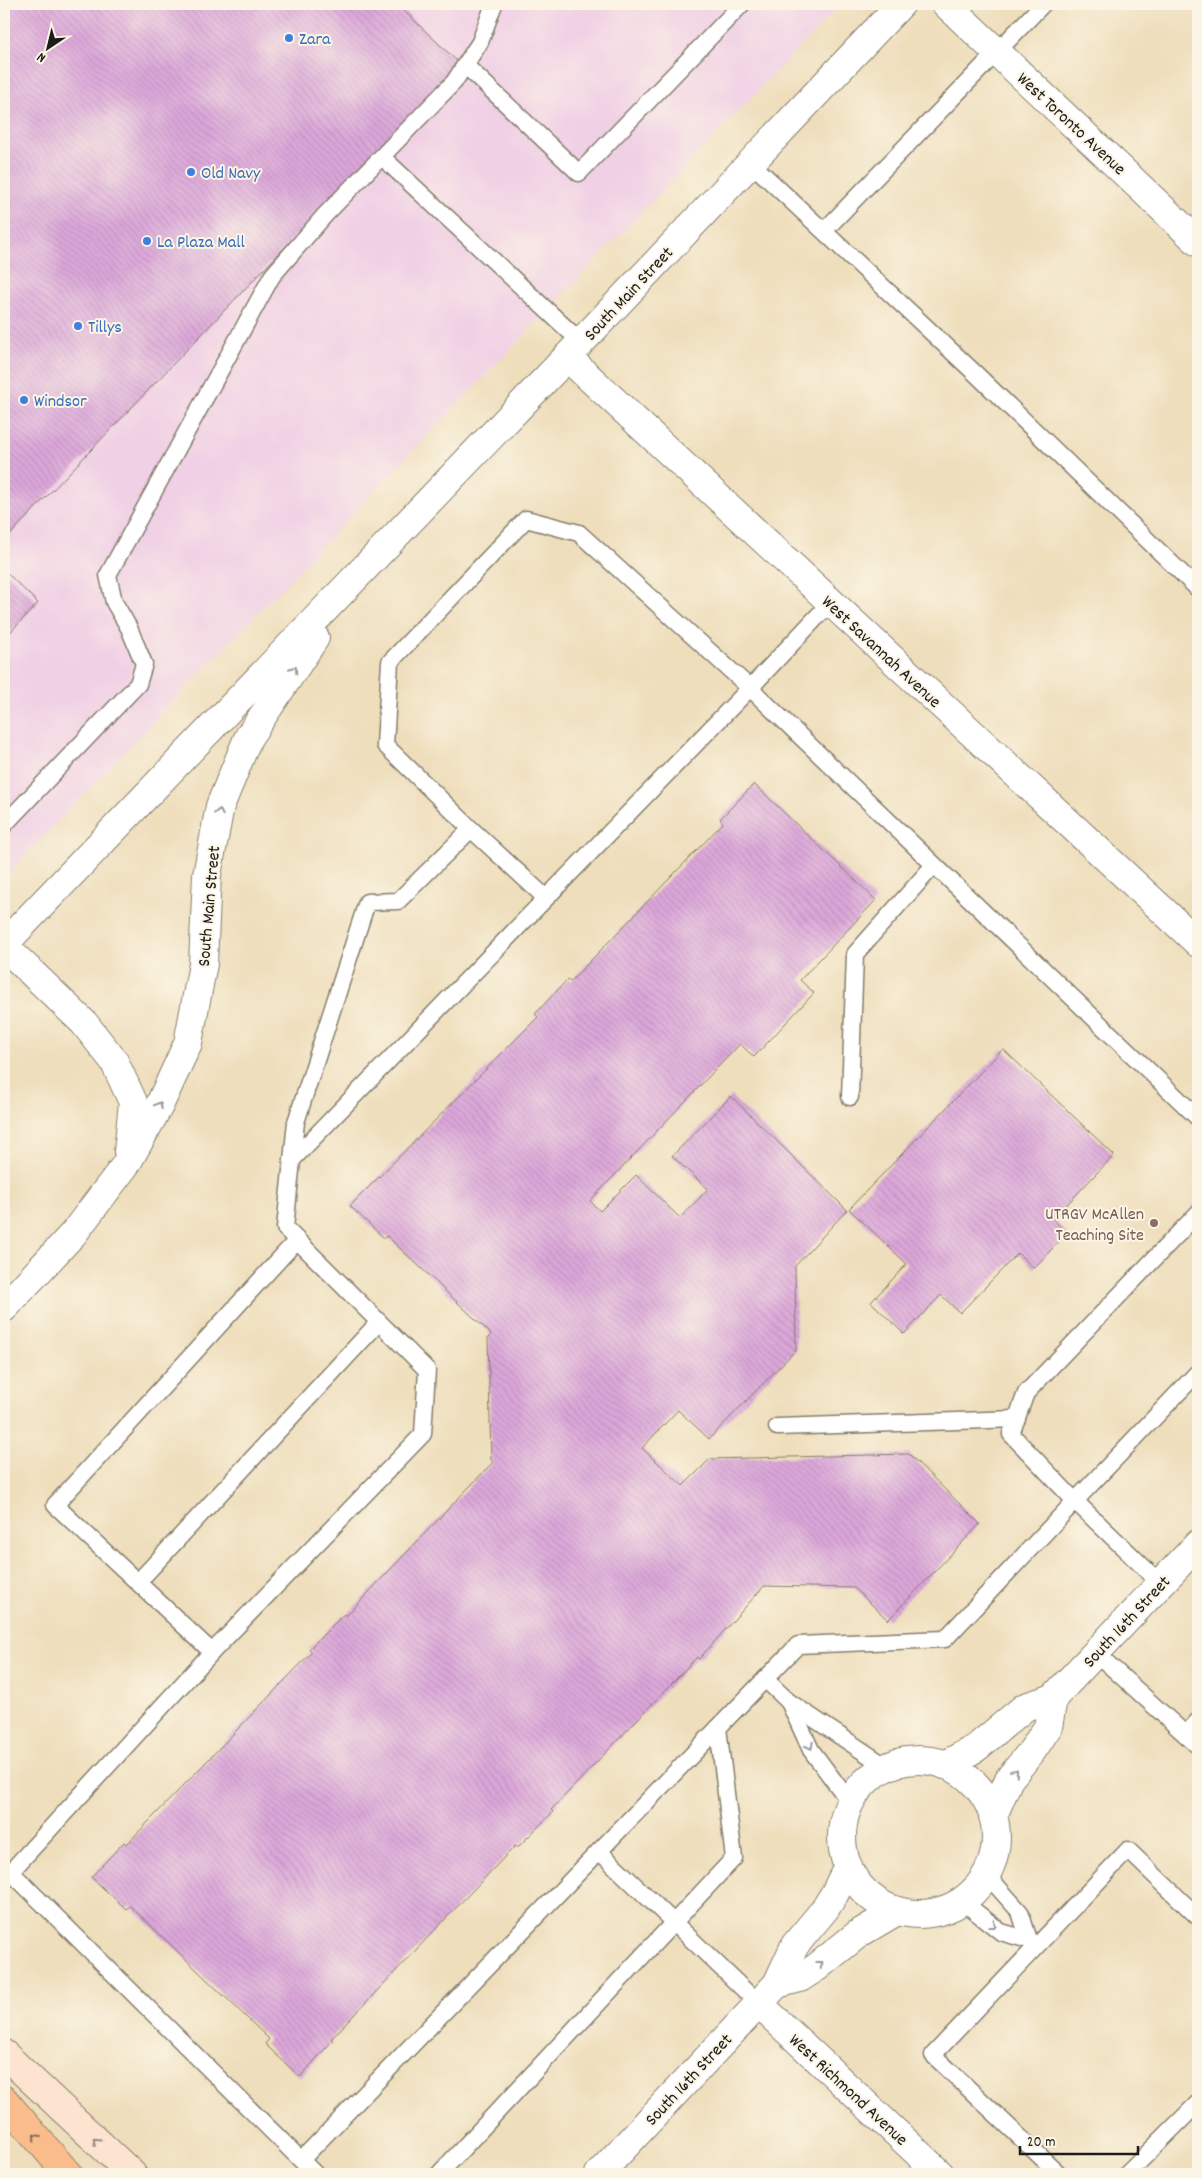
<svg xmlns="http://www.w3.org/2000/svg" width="1202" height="2178" viewBox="0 0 1202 2178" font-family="Dekko,sans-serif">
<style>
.built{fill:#f0d0e5}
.building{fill:url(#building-back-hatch)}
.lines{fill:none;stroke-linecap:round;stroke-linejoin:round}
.service-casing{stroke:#857d6c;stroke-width:19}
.minor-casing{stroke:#857d6c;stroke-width:30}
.tertiary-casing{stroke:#857d6c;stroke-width:30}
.secondary-casing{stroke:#857d6c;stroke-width:30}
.motorway-casing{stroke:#857d6c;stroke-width:30}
.service{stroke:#fff;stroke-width:16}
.minor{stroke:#fff;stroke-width:28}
.tertiary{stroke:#fff;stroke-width:28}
.secondary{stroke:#fde4d0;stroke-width:28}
.motorway{stroke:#f9bc8a;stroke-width:28}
.oneway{stroke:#999}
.oneway2{stroke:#8a6c53}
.oneway3{stroke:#988a7f}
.shop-dot{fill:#3f7fe0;stroke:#fcf5e5;stroke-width:2}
.education-dot{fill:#8d6e63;stroke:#fcf5e5;stroke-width:2}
.labels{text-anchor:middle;stroke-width:4;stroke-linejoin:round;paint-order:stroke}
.shop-label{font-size:18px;fill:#366cbe;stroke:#fcf5e5;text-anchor:start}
.street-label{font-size:18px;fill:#1c1c1c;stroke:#fcf5e5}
.education-label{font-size:18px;fill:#785e54;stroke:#fcf5e5;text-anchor:end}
</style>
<defs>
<pattern id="building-back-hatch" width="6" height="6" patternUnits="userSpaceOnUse" patternTransform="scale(1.25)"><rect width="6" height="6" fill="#dca7da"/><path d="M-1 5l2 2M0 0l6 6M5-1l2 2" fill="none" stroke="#bc8fba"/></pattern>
</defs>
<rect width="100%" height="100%" fill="#fcf5e5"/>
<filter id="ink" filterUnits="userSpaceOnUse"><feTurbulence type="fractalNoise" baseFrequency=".02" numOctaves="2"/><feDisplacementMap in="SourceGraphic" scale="10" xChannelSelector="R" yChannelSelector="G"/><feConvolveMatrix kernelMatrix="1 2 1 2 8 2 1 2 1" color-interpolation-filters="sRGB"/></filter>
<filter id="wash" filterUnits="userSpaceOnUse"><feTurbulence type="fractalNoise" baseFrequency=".0096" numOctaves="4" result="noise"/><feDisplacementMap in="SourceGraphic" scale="20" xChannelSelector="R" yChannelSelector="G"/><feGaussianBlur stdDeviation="1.12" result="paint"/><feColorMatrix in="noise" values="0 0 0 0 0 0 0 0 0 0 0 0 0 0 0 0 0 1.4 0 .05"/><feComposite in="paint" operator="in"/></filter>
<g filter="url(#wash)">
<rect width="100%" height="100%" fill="#eedebc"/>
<polygon class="built" points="4,4 841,4 4,878"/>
<g id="blocks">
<g class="building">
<polygon points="4,4 397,4 460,64 4,541"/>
<polygon points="4,570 38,603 4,639"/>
<polygon points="754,784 876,900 800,980 814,993 754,1057 740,1044 590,1201 600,1211 636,1175 680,1218 708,1189 672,1156 731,1096 847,1210 795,1266 796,1350 709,1439 678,1410 642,1448 683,1486 710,1459 909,1454 980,1524 888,1620 854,1588 764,1586 699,1659 697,1657 551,1810 553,1812 517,1848 515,1846 331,2039 333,2040 300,2077 265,2044 269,2039 130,1906 126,1909 91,1877 124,1842 127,1844 312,1652 309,1649 344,1614 346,1616 493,1462 491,1460 488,1338 491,1334 387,1236 384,1238 350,1206 538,1017 535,1014 568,979 570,982 723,823 720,819"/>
<polygon points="1003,1049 1114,1155 1053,1219 1067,1233 1034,1268 1018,1253 960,1313 941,1295 904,1334 871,1302 907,1264 849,1209"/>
</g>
</g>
</g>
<g filter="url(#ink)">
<use href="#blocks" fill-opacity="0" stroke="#857d6c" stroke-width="1"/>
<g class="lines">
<g class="service-casing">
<g id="service">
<polyline points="465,65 579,173 742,4"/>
<polyline points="382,157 581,342"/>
<polyline points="751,163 977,375 1198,589"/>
<polyline points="824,231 1043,4"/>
<polyline points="4,825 138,684 144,664 129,628 114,602 108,575 272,276 325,215 454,82 480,42 494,4"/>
<polyline points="471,829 546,898"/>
<polyline points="850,1097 855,954 934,865"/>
<polyline points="292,1160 750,688 1198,1118"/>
<polyline points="1198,1213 1026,1393 1011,1434 1075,1501 1198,1372"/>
<polyline points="777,1427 1017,1419"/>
<polyline points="138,1582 379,1322"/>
<polyline points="212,1652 55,1505 297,1240"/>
<polyline points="1096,1653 1198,1746"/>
<polyline points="765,1679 789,1702 885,1766"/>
<polyline points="789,1702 811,1750 849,1801"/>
<polyline points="1186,1734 1198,1721"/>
<polyline points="599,1851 759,2004"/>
<polyline points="11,1872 315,2174"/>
<polyline points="987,1875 1020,1912 1029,1940"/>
<polyline points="4,1879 212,1652 423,1434 427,1370 285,1228 296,1122 367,902 398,901 471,829 385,745 390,662 526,519 579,533 750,688 830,603"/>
<polyline points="962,1901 1001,1932 1029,1940 1036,1946"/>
<polyline points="301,2160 798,1645 945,1639 1075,1501 1161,1584"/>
<polyline points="439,2174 734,1858 718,1728"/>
<polyline points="1059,2174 933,2055 1128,1850 1198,1917"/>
<polyline points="1127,2174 1198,2103"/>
</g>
</g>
<g class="minor-casing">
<g id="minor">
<polyline points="946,4 1198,242"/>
<polyline points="567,357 1198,943"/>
<circle cx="919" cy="1837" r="77"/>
<polyline points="945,1765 976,1748 1025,1707 1053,1698 1198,1544"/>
<polyline points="993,1816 1009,1779 1032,1751 1048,1727 1053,1698"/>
<polyline points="777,1984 800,1978 817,1967 858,1934 897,1911"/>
<polyline points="759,2004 940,2174"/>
<polyline points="599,2174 777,1984 795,1945 825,1909 835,1893 848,1866"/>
</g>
</g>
<g class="tertiary-casing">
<g id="tertiary">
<polyline points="4,944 567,357 901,4"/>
<polyline points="4,946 84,1023 114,1061 133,1102 128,1152"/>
<polyline points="4,1308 73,1234 127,1163 159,1106 188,1043 203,964 207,875 220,806 248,738 315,638"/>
</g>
</g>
<g class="secondary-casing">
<polyline id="secondary" points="4,2054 132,2174"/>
</g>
<g class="motorway-casing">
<polyline id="motorway" points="4,2100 68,2174"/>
</g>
<use href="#service" class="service"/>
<use href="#minor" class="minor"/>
<use href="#tertiary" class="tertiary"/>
<use href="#secondary" class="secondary"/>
<use href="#motorway" class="motorway"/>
</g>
<defs><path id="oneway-chevron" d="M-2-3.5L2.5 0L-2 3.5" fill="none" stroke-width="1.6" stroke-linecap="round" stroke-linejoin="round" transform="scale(1.25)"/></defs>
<g class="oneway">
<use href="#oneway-chevron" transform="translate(294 669) rotate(-57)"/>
<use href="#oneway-chevron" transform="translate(219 812) rotate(-78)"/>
<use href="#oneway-chevron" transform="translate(159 1105) rotate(-63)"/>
<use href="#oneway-chevron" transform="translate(810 1746) rotate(62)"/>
<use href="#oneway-chevron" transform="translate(1015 1772) rotate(-50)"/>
<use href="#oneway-chevron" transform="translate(993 1925) rotate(37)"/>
<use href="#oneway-chevron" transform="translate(820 1964) rotate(-37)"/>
</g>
<use class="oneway2" href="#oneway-chevron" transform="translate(36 2137) rotate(-131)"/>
<use class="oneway3" href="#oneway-chevron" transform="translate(96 2141) rotate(-137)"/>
</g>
<g class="shop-dot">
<circle cx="289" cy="38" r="5"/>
<circle cx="191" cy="172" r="5"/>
<circle cx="147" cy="241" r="5"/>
<circle cx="78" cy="326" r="5"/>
<circle cx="24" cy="400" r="5"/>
</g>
<circle class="education-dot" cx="1154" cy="1223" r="5"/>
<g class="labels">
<g class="shop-label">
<text x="299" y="44">Zara</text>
<text x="201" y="178">Old Navy</text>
<text x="157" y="247">La Plaza Mall</text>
<text x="88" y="332">Tillys</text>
<text x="34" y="406">Windsor</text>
</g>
<g class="street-label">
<text transform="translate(1072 123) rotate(43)" y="6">West Toronto Avenue</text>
<text transform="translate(628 293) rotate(-47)" y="6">South Main Street</text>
<text transform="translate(882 651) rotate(43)" y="6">West Savannah Avenue</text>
<text transform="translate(208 906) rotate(-85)" y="6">South Main Street</text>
<text transform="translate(1126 1621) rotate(-47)" y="6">South 16th Street</text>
<text transform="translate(688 2079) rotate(-47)" y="6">South 16th Street</text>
<text transform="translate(849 2089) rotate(43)" y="6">West Richmond Avenue</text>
</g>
<g class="education-label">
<text x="1144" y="1219">UTRGV McAllen<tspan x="1144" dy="21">Teaching Site</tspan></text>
</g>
</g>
<rect width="1202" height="2178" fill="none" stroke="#fcf5e5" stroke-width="20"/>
<g transform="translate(48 48) rotate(215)" stroke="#fcf5e5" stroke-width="4" paint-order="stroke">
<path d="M0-4L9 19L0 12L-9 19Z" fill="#1c1c1c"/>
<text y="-8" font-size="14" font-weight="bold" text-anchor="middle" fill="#1c1c1c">N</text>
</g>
<path d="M1020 2146v8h118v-8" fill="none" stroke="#1c1c1c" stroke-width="2.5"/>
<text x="1027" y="2146" font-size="15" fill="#1c1c1c" stroke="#fcf5e5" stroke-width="4" paint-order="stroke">20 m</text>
</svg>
